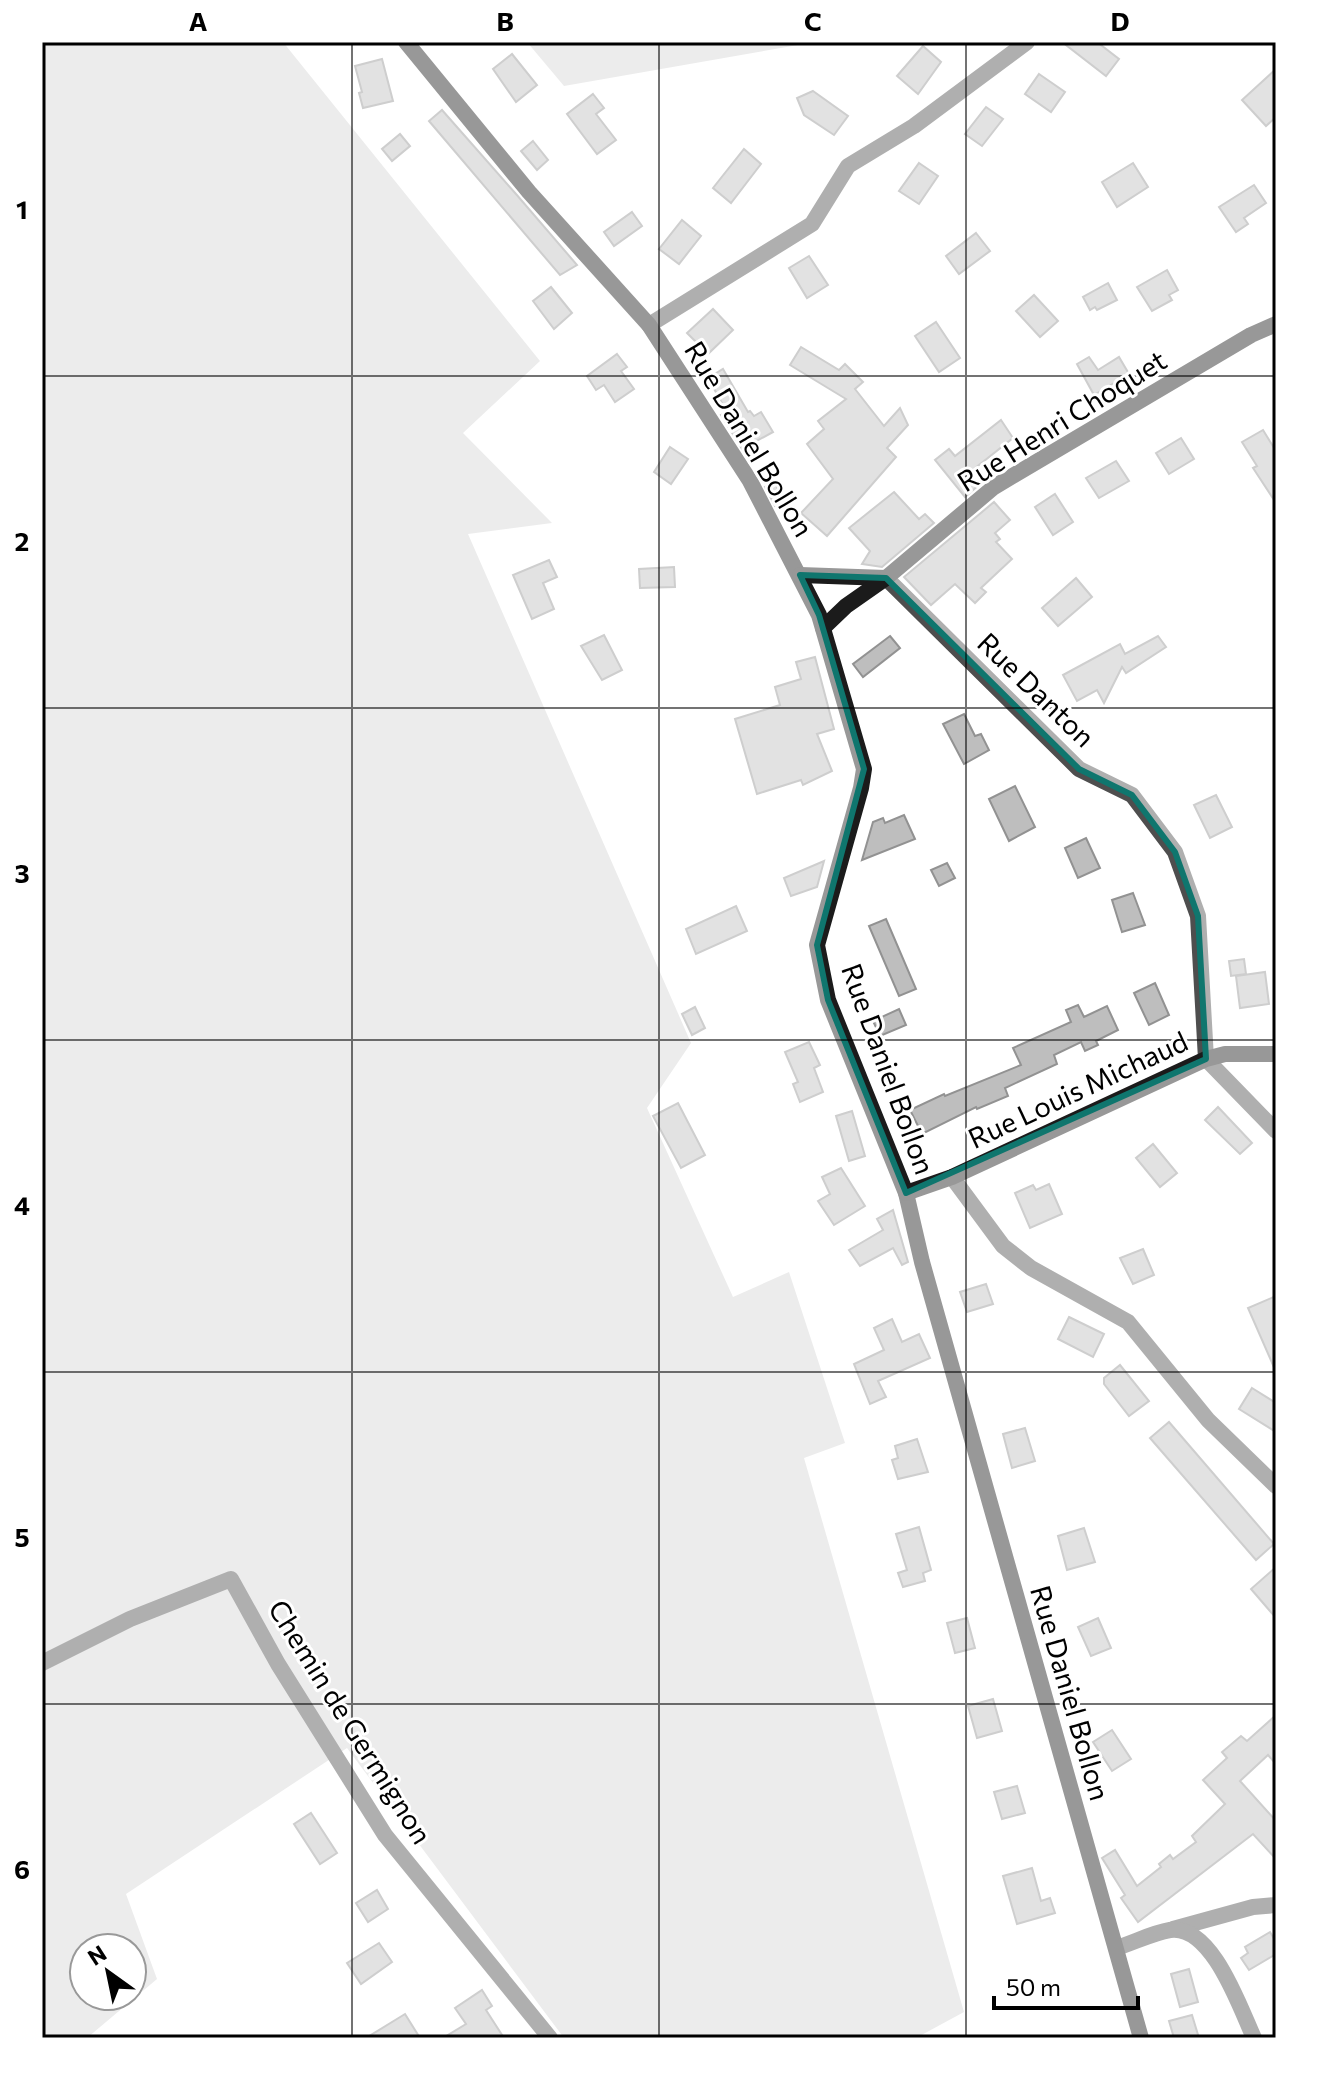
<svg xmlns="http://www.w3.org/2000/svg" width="1318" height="2080" viewBox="0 0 1318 2080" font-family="Commissioner,sans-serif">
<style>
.green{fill:#d5d5d5;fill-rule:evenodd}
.building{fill:#bebebe;stroke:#929292;stroke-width:2}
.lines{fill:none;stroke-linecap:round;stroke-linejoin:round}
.street{stroke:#4e4e4e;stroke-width:16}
.secondary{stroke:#1b1b1b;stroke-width:16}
.marked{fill:none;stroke:#0f766e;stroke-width:6;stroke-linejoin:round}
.grid{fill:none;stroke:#000;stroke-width:2;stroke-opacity:0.55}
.labels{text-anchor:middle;stroke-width:6;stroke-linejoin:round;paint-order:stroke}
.street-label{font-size:28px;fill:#000;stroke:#fff}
.neatline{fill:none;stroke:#000;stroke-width:3}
.grid-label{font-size:26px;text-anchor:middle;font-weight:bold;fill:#000}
</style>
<rect width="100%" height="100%" fill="#fff"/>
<g class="green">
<path d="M42 42H283L540 361 463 433 552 523 468 534 691 1043 647 1108 733 1297 789 1272 845 1443 804 1458 964 2012 916 2038H564L347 1748 126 1894 157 1979 87 2038H42ZM84 1948H132V1996H84Z"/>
<polygon points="527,42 815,42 564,86"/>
</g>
<g class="building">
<polygon points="1062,42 1097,42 1119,59 1106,76"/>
<polygon points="923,46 941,62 918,94 897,76"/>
<polygon points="512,54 537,85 516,102 493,69"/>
<polygon points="382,59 393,101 363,108 359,93 362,92 355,66"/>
<polygon points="1276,69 1276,117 1266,126 1242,100"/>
<polygon points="1039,74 1065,92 1051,112 1025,94"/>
<polygon points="813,91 848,116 834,135 804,115 797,98"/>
<polygon points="593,94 604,108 596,114 616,140 597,154 567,114"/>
<polygon points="986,107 1003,119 982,146 965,134"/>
<polygon points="442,110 516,194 577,265 560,275 429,121"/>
<polygon points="400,134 410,146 392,161 382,149"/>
<polygon points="533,141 548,160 537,170 521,151"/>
<polygon points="744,149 761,164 731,203 713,188"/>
<polygon points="919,163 938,176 919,204 899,191"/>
<polygon points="1133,163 1148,187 1117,207 1102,182"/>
<polygon points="1254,185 1266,203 1244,218 1248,224 1236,232 1219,207"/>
<polygon points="632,212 642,226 614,246 604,232"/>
<polygon points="682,220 701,236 679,264 659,249"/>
<polygon points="976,233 990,251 959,274 946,256"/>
<polygon points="809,256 828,285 807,298 789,268"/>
<polygon points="1167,270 1178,290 1169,295 1172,300 1152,311 1137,287"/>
<polygon points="1108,283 1117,300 1097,310 1095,307 1090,310 1083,297"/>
<polygon points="551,287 572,313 554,329 533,301"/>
<polygon points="1034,295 1058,321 1040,337 1016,311"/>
<polygon points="713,309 733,330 708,354 687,333"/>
<polygon points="936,322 960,358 939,372 915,336"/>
<polygon points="801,347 839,370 845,364 863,382 855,389 884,426 900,408 908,425 887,448 896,457 827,536 801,513 833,479 807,444 824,429 818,421 846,399 790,365"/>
<polygon points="617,354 627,367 621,371 634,389 615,402 604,385 596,390 587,376"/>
<polygon points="1089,357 1098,370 1119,357 1129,374 1094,395 1077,364"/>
<polygon points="723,369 748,412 750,411 754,416 761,412 773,432 742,449 721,415 727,412 708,378"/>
<polygon points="1001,420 1013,438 969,473 979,485 965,497 935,460 949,449 955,456"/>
<polygon points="1263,430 1276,451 1276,503 1253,468 1257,466 1242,442"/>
<polygon points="1181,438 1194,459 1169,474 1156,453"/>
<polygon points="670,447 688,459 671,484 654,472"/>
<polygon points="1116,461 1129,481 1099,498 1086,478"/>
<polygon points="774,482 785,501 775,506 765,487"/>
<polygon points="894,492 919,519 925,514 934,523 882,567 862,564 870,551 849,528"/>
<polygon points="1055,494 1073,522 1053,535 1035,507"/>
<polygon points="994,502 1010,520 995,533 1000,539 996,542 1012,559 981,588 986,592 975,603 955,584 931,605 904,577"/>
<polygon points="549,560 557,577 543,583 554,609 532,619 513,575"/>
<polygon points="674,567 675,587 640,588 639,569"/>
<polygon points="1076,578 1092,597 1058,626 1042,608"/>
<polygon points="604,635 622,670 602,680 581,646"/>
<polygon points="890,636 900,648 863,677 853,664"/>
<polygon points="1158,636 1166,647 1126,673 1122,667 1104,703 1097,690 1077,701 1063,675 1120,644 1125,654"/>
<polygon points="815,657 834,729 817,734 832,771 803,785 801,780 757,794 735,719 780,705 775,687 801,679 796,662"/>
<polygon points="964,714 975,736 981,734 989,750 964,764 943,724"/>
<polygon points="1015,786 1035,827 1009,841 989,799"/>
<polygon points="1216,795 1232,827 1210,838 1194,805"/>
<polygon points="904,815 915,839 862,860 873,822 883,818 885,823"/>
<polygon points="1086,838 1100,868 1078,878 1065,848"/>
<polygon points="824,861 817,887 791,896 784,878"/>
<polygon points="947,863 955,878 939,886 931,870"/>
<polygon points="1133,893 1145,925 1122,932 1112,900"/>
<polygon points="736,906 747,931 696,954 686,929"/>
<polygon points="886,919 916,989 899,996 869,926"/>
<polygon points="1244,959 1246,974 1231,976 1229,961"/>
<polygon points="1265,972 1269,1004 1240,1008 1236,976"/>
<polygon points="1155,983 1169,1015 1149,1025 1134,993"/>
<polygon points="1078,1005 1084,1017 1107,1006 1118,1030 1096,1041 1098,1045 1085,1051 1081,1042 1054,1055 1057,1064 1005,1088 1008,1096 977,1109 976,1107 922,1134 910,1110 944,1094 945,1096 1021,1065 1013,1048 1071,1022 1066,1010"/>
<polygon points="695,1007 705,1028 692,1035 682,1014"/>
<polygon points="899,1009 906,1025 880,1036 873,1021"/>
<polygon points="809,1042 820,1065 814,1068 823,1092 800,1102 793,1084 798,1082 785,1052"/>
<polygon points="678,1103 705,1155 681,1168 653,1116"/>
<polygon points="1218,1107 1252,1143 1240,1154 1205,1120"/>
<polygon points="852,1111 865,1156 849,1161 836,1116"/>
<polygon points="1153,1144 1177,1173 1160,1187 1136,1158"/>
<polygon points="841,1168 865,1206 834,1225 818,1201 830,1194 822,1177"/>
<polygon points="1049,1184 1062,1214 1030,1228 1015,1193 1033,1185 1036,1190"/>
<polygon points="893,1210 908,1262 902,1265 893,1248 860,1266 849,1250 883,1230 877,1219"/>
<polygon points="1143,1249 1154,1275 1133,1284 1120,1258"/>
<polygon points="986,1284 993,1304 967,1312 960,1292"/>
<polygon points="1276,1296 1276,1372 1248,1308"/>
<polygon points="1069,1317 1104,1334 1093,1357 1058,1339"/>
<polygon points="892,1319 902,1342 919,1334 930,1358 878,1381 886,1397 870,1404 854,1364 884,1350 874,1328"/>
<polygon points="1120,1365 1149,1401 1129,1416 1104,1384 1104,1378"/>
<polygon points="1252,1388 1276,1403 1276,1432 1239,1409"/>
<polygon points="1169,1422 1274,1544 1256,1560 1150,1438"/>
<polygon points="1025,1428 1035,1461 1012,1468 1003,1434"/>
<polygon points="917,1439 928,1472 898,1479 892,1460 898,1458 895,1446"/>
<polygon points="919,1527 931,1570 923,1573 925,1581 903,1587 898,1573 907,1570 896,1534"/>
<polygon points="1084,1528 1095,1562 1067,1570 1058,1536"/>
<polygon points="1276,1567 1276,1618 1251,1589"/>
<polygon points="967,1618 975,1648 955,1653 947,1623"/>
<polygon points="1098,1618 1111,1648 1091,1656 1078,1627"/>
<polygon points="993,1699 1002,1731 977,1738 968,1706"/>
<polygon points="1276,1715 1276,1764 1268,1755 1240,1781 1276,1821 1276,1859 1253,1834 1138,1922 1121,1898 1125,1895 1102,1858 1115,1850 1137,1886 1161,1867 1159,1864 1170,1855 1173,1859 1196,1842 1192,1836 1225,1804 1203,1780 1227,1758 1222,1752 1241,1736 1247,1741"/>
<polygon points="1112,1730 1131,1759 1112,1771 1093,1742"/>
<polygon points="1017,1786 1025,1813 1002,1819 994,1792"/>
<polygon points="311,1813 337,1853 320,1864 294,1824"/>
<polygon points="1032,1868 1041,1901 1050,1898 1055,1913 1017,1924 1003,1876"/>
<polygon points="377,1890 388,1909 368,1922 356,1903"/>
<polygon points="1270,1932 1276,1942 1276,1954 1249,1970 1241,1958 1248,1953 1245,1947"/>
<polygon points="379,1943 392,1962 361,1984 347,1963"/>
<polygon points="1189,1969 1198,2002 1180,2007 1171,1974"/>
<polygon points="482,1990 492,2006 486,2010 504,2038 443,2038 466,2024 455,2008"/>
<polygon points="405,2014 420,2038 366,2038"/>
<polygon points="1192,2015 1199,2038 1174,2038 1169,2021"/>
</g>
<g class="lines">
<g class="street">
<polyline points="649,325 812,224 848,166 914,126 1027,42"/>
<polyline points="886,578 1079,769 1132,795 1175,852 1198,916 1206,1059 1276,1131"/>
<polyline points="952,1177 1003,1246 1031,1268 1128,1322 1208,1420 1276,1486"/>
<polyline points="42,1663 130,1619 231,1579 278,1664 385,1835 550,2038"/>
<polyline points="1173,1929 1253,1907 1276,1905"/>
<path d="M1116 1948C1133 1943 1152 1933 1170 1930 1212 1924 1240 2008 1254 2038"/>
</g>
<g class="secondary">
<polyline points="406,42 529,192 649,325 750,481 819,615 864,769 861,788 817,945 828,1000 906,1193 922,1262 1141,2038"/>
<polyline points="800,575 886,578"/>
<polyline points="823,628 846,606 886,578 994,487 1251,335 1276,324"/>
<polyline points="906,1193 952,1177 1206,1059 1225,1054 1276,1054"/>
</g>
</g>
<path d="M0 0H1318V2080H0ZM800 575 886 578 1079 769 1132 795 1175 852 1198 916 1206 1059 906 1193 828 1000 817 945 864 769 819 615Z" fill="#fff" fill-opacity=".55" fill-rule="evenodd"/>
<path class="marked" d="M800 575 886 578 1079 769 1132 795 1175 852 1198 916 1206 1059 906 1193 828 1000 817 945 864 769 819 615Z"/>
<path class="grid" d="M352 42V2038M659 42V2038M966 42V2038M42 376H1276M42 708H1276M42 1040H1276M42 1372H1276M42 1704H1276"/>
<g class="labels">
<g class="street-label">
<text transform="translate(1062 421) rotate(-32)" y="10">Rue Henri Choquet</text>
<text transform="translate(749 439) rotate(59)" y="10">Rue Daniel Bollon</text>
<text transform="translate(1036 690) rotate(44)" y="10">Rue Danton</text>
<text transform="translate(888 1069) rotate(70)" y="10">Rue Daniel Bollon</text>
<text transform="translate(1078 1090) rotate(-25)" y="10">Rue Louis Michaud</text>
<text transform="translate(1070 1693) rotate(74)" y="10">Rue Daniel Bollon</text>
<text transform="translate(350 1722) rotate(58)" y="10">Chemin de Germignon</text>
</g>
</g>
<rect width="1318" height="2080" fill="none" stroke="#ffffff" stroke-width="88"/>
<g transform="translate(108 1972) rotate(327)"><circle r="38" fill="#ffffff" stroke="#999999" stroke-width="2"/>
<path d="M0-6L14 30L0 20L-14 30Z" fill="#000000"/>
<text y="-12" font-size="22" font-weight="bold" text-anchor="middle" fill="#000000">N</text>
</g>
<path d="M994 1996v12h144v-12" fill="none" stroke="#000000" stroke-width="4"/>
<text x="1006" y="1996" font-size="24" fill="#000000" stroke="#ffffff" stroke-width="6" paint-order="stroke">50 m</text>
<rect x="44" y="44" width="1230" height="1992" class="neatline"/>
<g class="grid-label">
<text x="198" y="31">A</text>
<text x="505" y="31">B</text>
<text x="813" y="31">C</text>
<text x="1120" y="31">D</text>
<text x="22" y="219">1</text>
<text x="22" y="551">2</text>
<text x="22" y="883">3</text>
<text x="22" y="1215">4</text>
<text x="22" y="1547">5</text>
<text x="22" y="1879">6</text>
</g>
</svg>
